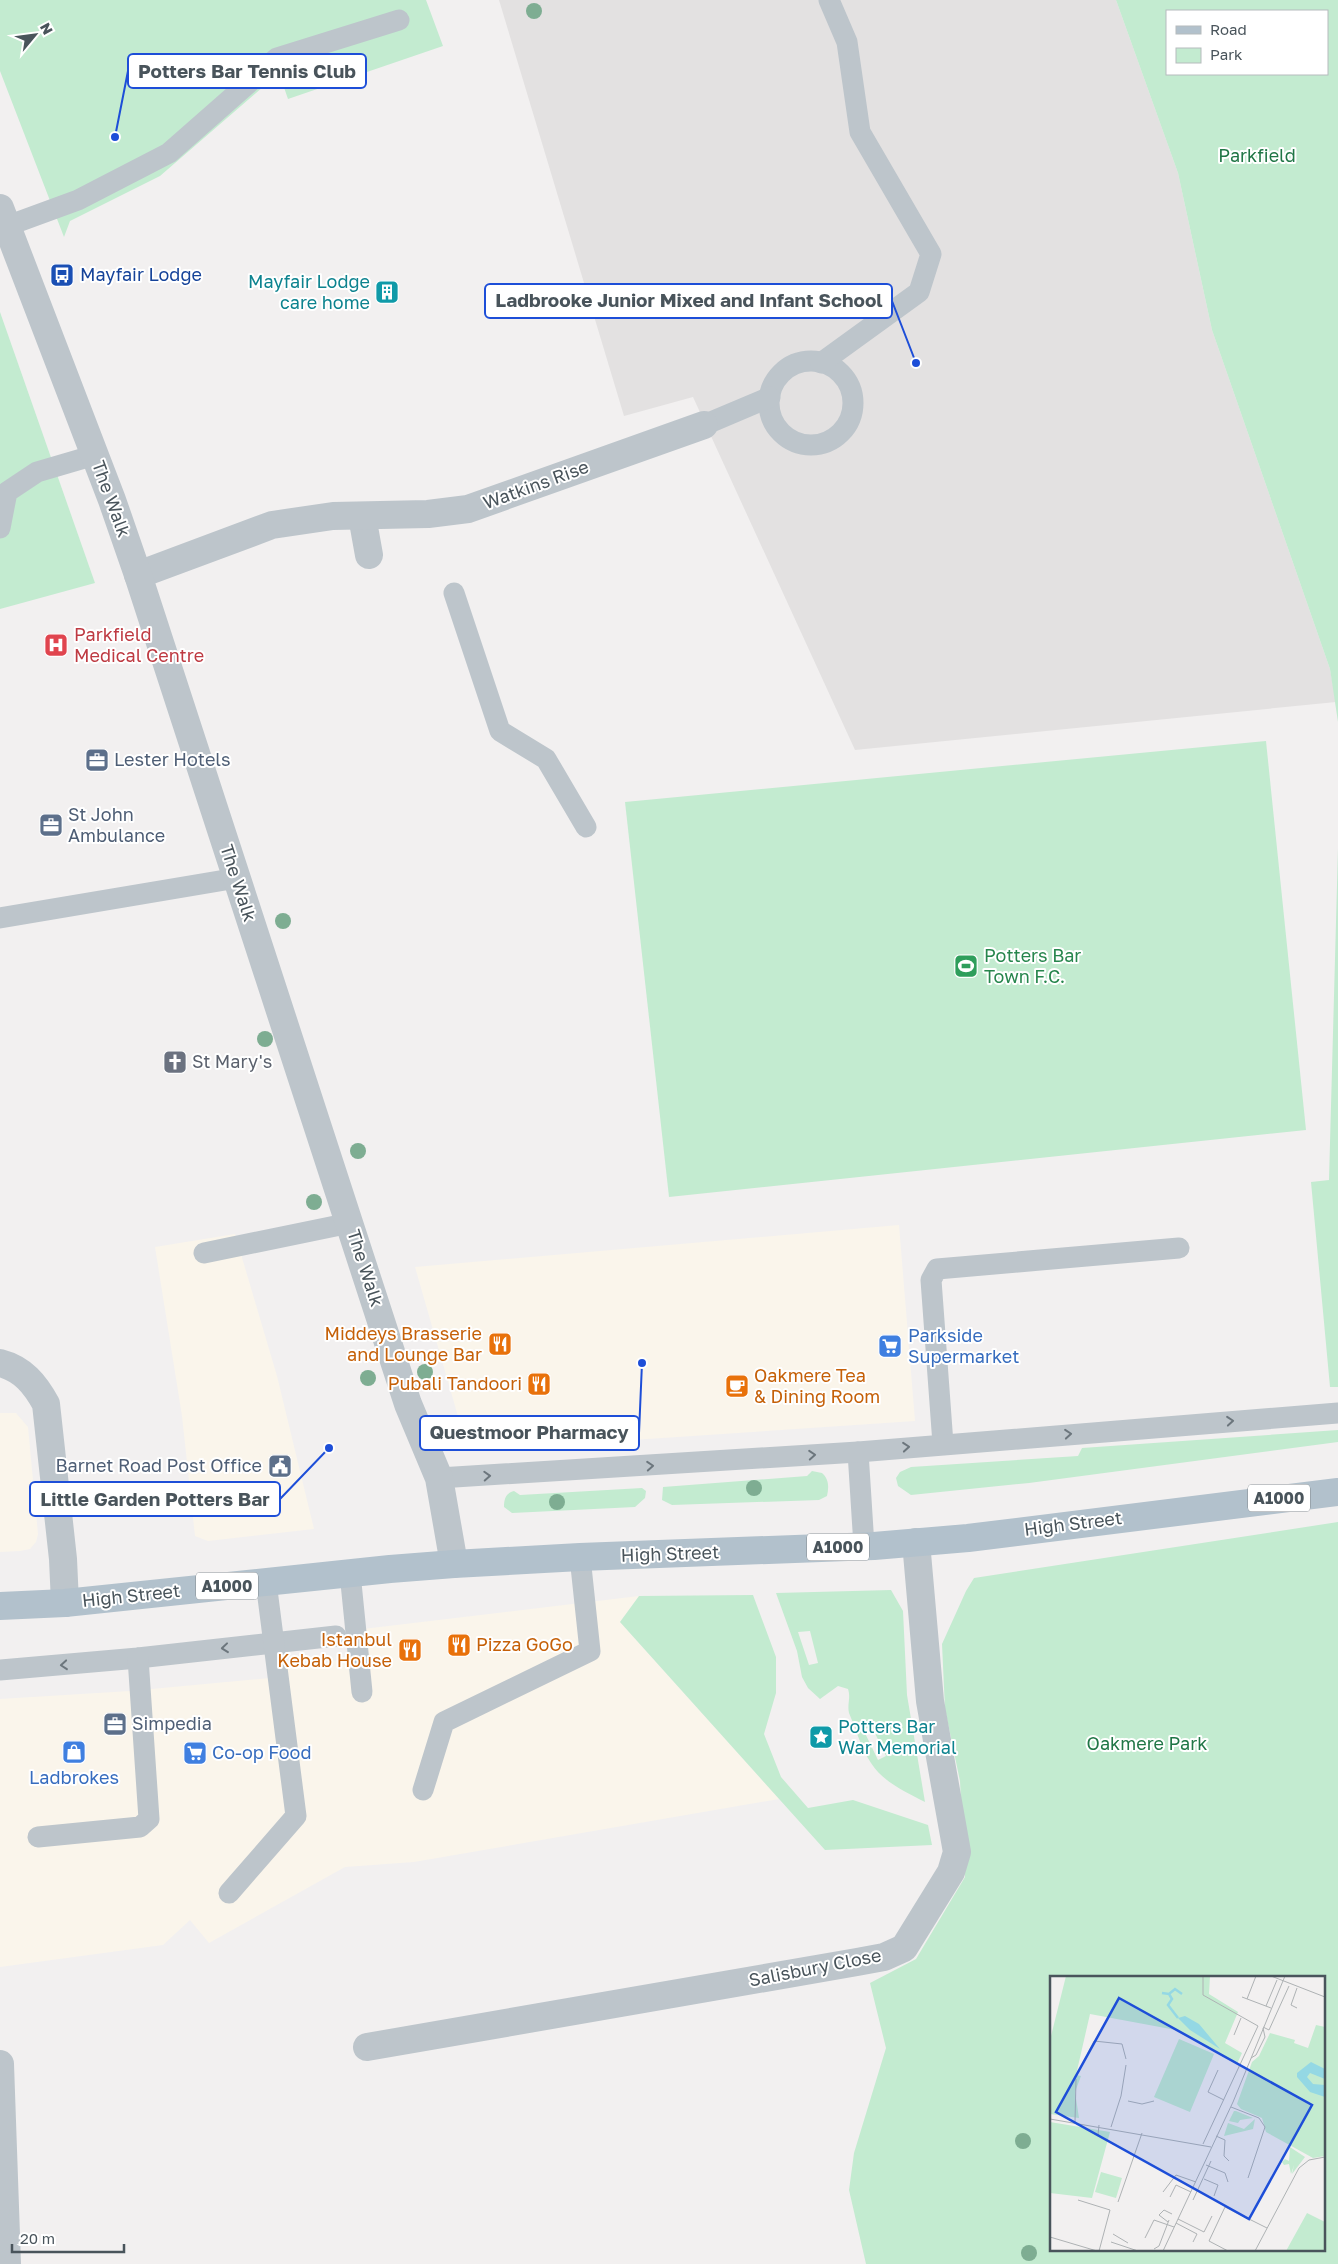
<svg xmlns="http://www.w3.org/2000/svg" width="1338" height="2264" viewBox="0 0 1338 2264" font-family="'Golos Text',sans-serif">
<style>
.commercial{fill:#faf5eb}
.education{fill:#e3e1e1}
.green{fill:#c3ebd0;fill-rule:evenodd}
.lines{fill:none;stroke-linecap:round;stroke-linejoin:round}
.service{stroke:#bdc5cb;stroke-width:21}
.minor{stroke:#bdc5cb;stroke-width:28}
.tertiary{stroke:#bdc5cb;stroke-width:28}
.primary{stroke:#b2c1cc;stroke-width:28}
.tree{fill:#7ead92}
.oneway{stroke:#6c767d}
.labels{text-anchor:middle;stroke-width:4;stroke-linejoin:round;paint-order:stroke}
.shield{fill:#fff;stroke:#80878c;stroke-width:1}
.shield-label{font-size:16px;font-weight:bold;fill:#49545b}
.park-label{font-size:18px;fill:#207646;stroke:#fff}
.transit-label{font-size:18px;fill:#164399;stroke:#fff;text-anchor:start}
.culture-label{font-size:18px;fill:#0d838f;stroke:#fff;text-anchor:end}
.street-label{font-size:18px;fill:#49545b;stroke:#fff}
.health-label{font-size:18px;fill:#be3a42;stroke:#fff;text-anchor:start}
.service-label{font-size:18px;fill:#4e5e75;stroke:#fff;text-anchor:start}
.leisure-label{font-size:18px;fill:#27864d;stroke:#fff;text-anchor:start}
.worship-label{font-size:18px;fill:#5b616d;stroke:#fff;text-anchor:start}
.food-label{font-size:18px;fill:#c56008;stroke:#fff;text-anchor:end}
.shop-label{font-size:18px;fill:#366cbe;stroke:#fff;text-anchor:start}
.inset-river{fill:none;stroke:#94d8e4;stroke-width:2.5}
.inset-road{fill:none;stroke:#aeb2b4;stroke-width:1}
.view{fill:#1d4ed8;fill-opacity:0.15;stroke:#1d4ed8;stroke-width:2.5}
.inset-edge{fill:none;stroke:#49545b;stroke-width:2.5}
.leader{fill:none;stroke:#1d4ed8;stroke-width:2}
.callout-dot{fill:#1d4ed8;stroke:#fff;stroke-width:2}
.callout{fill:#fff;stroke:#1d4ed8;stroke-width:2}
.callout-label{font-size:19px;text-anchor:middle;font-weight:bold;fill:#49545b}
</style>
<rect width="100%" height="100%" fill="#f2f0f0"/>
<g class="commercial">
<polygon points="899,1225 915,1421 468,1451 415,1267"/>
<polygon points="235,1234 277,1376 314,1529 208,1541 195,1536 182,1416 155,1247"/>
<polygon points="0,1413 16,1413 28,1427 38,1534 36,1542 30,1549 20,1551 0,1552"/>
<polygon points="639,1596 620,1622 779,1799 414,1862 345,1867 209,1943 190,1920 163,1945 0,1967 0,1699 130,1691 270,1678 281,1667 366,1657 363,1629"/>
</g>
<polygon class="education" points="499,0 1116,0 1178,173 1212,330 1330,669 1336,702 855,750 693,397 624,416"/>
<g class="green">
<polygon points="0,0 426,0 443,46 288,99 279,73 160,176 70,221 64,237 0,71"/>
<path d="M1116 0H1338V722L1330 669 1212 330 1178 173ZM1167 11H1327V74H1167Z"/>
<polygon points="0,312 95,583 0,609"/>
<polygon points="1266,741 1306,1130 669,1197 625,802"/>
<polygon points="1338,848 1338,1387 1330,1387 1311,1182 1329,1180"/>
<polygon points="1338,1430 1338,1442 1029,1483 911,1495 898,1486 896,1478 900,1472 911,1467 1078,1456 1082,1448"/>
<path d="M812 1471 822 1473C829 1479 829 1487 827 1496L819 1500 672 1505 662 1500 663 1487 807 1476Z"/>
<path d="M642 1488 646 1491 645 1498 635 1507 512 1513 504 1507C504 1499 506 1493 514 1491L520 1495Z"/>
<path d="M1338 1522V2264H866L849 2190 854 2153 886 2048 870 1983 916 1959 965 1877 960 1781 945 1709 942 1644 966 1591 974 1578ZM1052 1978H1324V2250H1052Z"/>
<path d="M891 1590 903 1611 907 1695 925 1802C906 1792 883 1782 871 1763 861 1748 856 1729 849 1713 847 1704 851 1698 848 1689L838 1686 820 1699 808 1688 802 1677 797 1651 776 1593ZM810 1631 818 1663 809 1665 798 1632ZM872 1727 886 1756 878 1760 863 1729Z"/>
<polygon points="753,1595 776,1657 776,1693 764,1734 781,1777 808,1808 853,1800 928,1825 932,1845 825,1850 620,1622 639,1596"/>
</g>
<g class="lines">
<g class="service">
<polyline points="7,226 78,200 169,153 277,58 399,20"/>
<circle cx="811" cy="403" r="42"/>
<polyline points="821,363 919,292 931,254 860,132 847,42 829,0"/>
<polyline points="704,425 770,397"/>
<polyline points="0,528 7,492 37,472 95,455"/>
<polyline points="454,593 500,731 546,759 586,827"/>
<polyline points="0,918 237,878"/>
<polyline points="204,1253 350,1223"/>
<polyline points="943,1444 931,1280 937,1269 1179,1248"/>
<polyline points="858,1452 864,1546"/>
<polyline points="439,1478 858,1452 1338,1413"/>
<polyline points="350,1573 362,1692"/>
<polyline points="0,1670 138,1658 336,1636"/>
<polyline points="423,1790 444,1722 590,1651 580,1557"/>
<polyline points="38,1837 140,1827 149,1819 138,1658"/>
<polyline points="229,1893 296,1816 266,1582"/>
</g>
<g class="minor">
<polyline points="362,516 369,555"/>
<polyline points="138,575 272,525 333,516 428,514 468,509 704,425"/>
<path d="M0 1363C23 1369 35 1384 46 1404L63 1559 65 1603"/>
<polyline points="367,2047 857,1962 884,1957 904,1948 951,1872 957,1852 930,1701 916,1542"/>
<polyline points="0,2064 7,2264"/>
</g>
<polyline class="tertiary" points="0,208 112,500 138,575 408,1404 439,1478 454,1564"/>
<polyline class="primary" points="0,1606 65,1603 390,1569 454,1564 580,1557 874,1546 968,1538 1338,1492"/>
</g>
<g class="tree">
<circle cx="534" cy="11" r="8"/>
<circle cx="283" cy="921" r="8"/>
<circle cx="265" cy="1039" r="8"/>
<circle cx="358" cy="1151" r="8"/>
<circle cx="314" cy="1202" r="8"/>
<circle cx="425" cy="1372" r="8"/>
<circle cx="368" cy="1378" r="8"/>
<circle cx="754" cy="1488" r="8"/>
<circle cx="557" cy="1502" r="8"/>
<circle cx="1023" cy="2141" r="8"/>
<circle cx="1029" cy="2253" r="8"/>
</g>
<defs><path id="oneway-chevron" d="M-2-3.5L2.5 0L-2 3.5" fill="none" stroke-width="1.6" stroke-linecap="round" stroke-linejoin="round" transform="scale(1.25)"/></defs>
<g class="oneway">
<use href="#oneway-chevron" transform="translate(1230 1421) rotate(-5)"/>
<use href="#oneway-chevron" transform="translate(1068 1434) rotate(-5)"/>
<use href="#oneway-chevron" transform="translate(906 1447) rotate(-5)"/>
<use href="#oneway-chevron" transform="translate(812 1455) rotate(-4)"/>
<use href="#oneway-chevron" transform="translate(650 1466) rotate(-4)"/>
<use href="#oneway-chevron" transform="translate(487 1476) rotate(-3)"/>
<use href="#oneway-chevron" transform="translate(225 1648) rotate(174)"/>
<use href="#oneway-chevron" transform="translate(64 1665) rotate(175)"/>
</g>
<defs>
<g id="bus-square" transform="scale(1.25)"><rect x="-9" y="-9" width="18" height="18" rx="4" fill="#1a4fb4" stroke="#fff"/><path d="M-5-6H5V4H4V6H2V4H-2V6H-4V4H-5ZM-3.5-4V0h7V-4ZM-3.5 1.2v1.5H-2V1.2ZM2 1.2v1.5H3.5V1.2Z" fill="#fff"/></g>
<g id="building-square" transform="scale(1.25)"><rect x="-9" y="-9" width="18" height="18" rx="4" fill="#0f9aa8" stroke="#fff"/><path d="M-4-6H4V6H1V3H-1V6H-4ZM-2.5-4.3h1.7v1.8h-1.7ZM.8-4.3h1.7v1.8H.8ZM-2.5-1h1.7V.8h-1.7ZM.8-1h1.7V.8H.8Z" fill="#fff"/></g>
<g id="hospital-square" transform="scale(1.25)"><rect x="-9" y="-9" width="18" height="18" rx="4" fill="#e0444e" stroke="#fff"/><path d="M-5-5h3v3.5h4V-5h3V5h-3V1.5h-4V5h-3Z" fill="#fff"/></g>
<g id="office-square" transform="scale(1.25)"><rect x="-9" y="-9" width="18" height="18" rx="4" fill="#5c6f8a" stroke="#fff"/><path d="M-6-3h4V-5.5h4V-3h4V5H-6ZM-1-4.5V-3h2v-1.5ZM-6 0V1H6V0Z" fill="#fff"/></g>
<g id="stadium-square" transform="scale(1.25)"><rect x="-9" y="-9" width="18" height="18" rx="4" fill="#2e9e5b" stroke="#fff"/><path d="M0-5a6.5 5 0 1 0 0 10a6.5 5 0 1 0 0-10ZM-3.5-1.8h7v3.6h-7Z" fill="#fff"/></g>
<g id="church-square" transform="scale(1.25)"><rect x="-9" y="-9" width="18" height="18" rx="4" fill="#6b7280" stroke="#fff"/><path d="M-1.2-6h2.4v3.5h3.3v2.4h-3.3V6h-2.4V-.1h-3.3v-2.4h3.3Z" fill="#fff"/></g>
<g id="restaurant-square" transform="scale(1.25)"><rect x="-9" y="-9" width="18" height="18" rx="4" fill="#e8710a" stroke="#fff"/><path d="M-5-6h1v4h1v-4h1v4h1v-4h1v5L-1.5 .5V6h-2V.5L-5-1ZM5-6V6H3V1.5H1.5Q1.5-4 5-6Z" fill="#fff"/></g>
<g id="supermarket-square" transform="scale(1.25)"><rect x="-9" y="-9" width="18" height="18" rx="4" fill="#3f7fe0" stroke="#fff"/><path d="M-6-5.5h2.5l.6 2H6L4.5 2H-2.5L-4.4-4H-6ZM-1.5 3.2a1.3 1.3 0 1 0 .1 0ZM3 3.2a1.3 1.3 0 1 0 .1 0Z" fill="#fff"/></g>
<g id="cafe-square" transform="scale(1.25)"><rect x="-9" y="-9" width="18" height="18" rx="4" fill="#e8710a" stroke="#fff"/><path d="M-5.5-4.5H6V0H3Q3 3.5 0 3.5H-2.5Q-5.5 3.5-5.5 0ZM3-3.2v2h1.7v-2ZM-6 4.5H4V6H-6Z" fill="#fff"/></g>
<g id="civic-square" transform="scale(1.25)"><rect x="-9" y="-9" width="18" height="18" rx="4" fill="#5c6f8a" stroke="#fff"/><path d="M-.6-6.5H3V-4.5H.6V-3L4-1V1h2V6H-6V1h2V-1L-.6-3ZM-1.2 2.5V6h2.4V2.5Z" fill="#fff"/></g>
<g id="sight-square" transform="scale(1.25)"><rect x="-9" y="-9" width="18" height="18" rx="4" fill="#0f9aa8" stroke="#fff"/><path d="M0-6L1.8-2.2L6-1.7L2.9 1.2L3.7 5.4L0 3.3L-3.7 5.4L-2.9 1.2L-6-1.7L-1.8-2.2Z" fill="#fff"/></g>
<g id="shop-square" transform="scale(1.25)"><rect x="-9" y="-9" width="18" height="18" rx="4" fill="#3f7fe0" stroke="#fff"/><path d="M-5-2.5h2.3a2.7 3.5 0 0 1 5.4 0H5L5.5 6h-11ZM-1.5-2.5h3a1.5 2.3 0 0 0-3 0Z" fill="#fff"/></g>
</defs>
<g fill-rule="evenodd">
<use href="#bus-square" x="62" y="275"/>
<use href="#building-square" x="387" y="292"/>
<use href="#hospital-square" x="56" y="645"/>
<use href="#office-square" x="97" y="760"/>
<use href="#office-square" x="51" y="825"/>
<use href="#stadium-square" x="966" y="966"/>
<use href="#church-square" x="175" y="1062"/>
<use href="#restaurant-square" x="500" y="1344"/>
<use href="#supermarket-square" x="890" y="1346"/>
<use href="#restaurant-square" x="539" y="1384"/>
<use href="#cafe-square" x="737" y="1386"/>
<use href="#civic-square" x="280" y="1466"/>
<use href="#restaurant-square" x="459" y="1645"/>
<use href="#restaurant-square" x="410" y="1650"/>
<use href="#office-square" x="115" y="1724"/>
<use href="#sight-square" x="821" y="1737"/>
<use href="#shop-square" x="74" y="1752"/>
<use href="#supermarket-square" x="195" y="1753"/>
</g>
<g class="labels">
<g class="shield">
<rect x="1248" y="1484.5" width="62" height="27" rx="4"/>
<rect x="807" y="1533.5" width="62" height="27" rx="4"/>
<rect x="196" y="1572.5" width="62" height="27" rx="4"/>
</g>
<g class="shield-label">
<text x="1279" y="1504">A1000</text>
<text x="838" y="1553">A1000</text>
<text x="227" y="1592">A1000</text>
</g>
<g class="park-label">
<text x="1257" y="162">Parkfield</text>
<text x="1147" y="1750">Oakmere Park</text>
</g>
<g class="transit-label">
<text x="80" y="281">Mayfair Lodge</text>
</g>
<g class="culture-label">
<text x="370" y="288">Mayfair Lodge<tspan x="370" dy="21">care home</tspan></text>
<text x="838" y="1733" text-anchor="start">Potters Bar<tspan x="838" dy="21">War Memorial</tspan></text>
</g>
<g class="street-label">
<text transform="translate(536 485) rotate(-20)" y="6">Watkins Rise</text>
<text transform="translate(111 499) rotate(70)" y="6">The Walk</text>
<text transform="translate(238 883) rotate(72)" y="6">The Walk</text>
<text transform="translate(365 1268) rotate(72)" y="6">The Walk</text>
<text transform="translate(1073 1524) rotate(-7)" y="6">High Street</text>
<text transform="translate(670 1554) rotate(-2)" y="6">High Street</text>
<text transform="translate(131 1596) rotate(-6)" y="6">High Street</text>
<text transform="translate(815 1968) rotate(-11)" y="6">Salisbury Close</text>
</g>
<g class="health-label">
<text x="74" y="641">Parkfield<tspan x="74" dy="21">Medical Centre</tspan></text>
</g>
<g class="service-label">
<text x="114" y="766">Lester Hotels</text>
<text x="68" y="821">St John<tspan x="68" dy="21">Ambulance</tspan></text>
<text x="262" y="1472" text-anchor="end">Barnet Road Post Office</text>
<text x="132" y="1730">Simpedia</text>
</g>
<g class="leisure-label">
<text x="984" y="962">Potters Bar<tspan x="984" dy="21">Town F.C.</tspan></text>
</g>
<g class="worship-label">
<text x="192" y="1068">St Mary's</text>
</g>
<g class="food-label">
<text x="482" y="1340">Middeys Brasserie<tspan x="482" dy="21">and Lounge Bar</tspan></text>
<text x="754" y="1382" text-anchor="start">Oakmere Tea<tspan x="754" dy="21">&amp; Dining Room</tspan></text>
<text x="522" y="1390">Pubali Tandoori</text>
<text x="392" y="1646">Istanbul<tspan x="392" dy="21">Kebab House</tspan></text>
<text x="476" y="1651" text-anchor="start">Pizza GoGo</text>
</g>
<g class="shop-label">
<text x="908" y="1342">Parkside<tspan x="908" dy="21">Supermarket</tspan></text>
<text x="212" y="1759">Co-op Food</text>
<text x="74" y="1784" text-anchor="middle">Ladbrokes</text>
</g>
</g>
<g transform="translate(1050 1976)">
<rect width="275" height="275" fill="#f2f0f0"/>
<path d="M16 0H160L159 18 188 36 175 67 192 77 187 88 126 54 40 38 26 99 31 100 25 116 29 142 0 138V64ZM266 49 275 51V180L263 182 216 156 212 142 191 133 187 128 202 86 209 80 220 57 245 64 244 67 258 72ZM129 63 164 78 140 136 104 121ZM184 135H186L203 142 190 144 188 147 179 145ZM205 143 203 153 174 160 178 147 194 153ZM0 146 60 156 42 222 0 217ZM240 171 255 181 242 198 244 189 241 198 239 188 234 189 232 186 235 183 239 185ZM51 196 72 202 66 222 45 216ZM257 237 275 246V275H236Z" fill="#c3ebd0"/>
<path d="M135 40 149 48 170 73 140 54 128 42ZM261 86 275 93V103L260 97 257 101 263 108 275 109V121L260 116 247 101V97Z" fill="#94d8e4"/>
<path class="inset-river" d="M112 17 119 18 125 13 132 18M119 18 122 23 118 29 128 42"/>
<path class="inset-road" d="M221 0 275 21M247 12 241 29 247 32M192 21 221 32M197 23 206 0M216 30 227 4M213 51 219 54 239 10M184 59 191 42M38 77 44 65 72 68 76 83M201 82 206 79 215 61 213 52M168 94 158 116 174 124M78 125 92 128 104 125M181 131 209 142 215 151 198 202M0 143 161 171M25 146 26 103M49 149 48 159 53 163M61 151 71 120 76 89M166 160 175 164 174 180 179 185M153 168 208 50 153 19V0M156 189 175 197 178 206M154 203 168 209 164 220M113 216 126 199 146 206M120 221 126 209 141 216M28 224 60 234 49 275M143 224 161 185M68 226 92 157M128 243 154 256 162 240M118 246 109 239 114 234 122 238M126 247 147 258 143 266M63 258 78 267M0 261 47 275M95 262 104 244 124 251M61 266 88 275M104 273 109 270 119 244M113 275 183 126 235 0M178 275 159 265 175 231 217 252M205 275 249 192 259 184 275 181"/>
<path class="view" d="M69 22 262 129 199 243 6 136Z"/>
<rect width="275" height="275" class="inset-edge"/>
</g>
<path class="leader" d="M115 137L128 71M916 363L892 301M642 1363L639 1433M329 1448L280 1499"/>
<g class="callout-dot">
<circle cx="115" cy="137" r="5"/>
<circle cx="916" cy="363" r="5"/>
<circle cx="642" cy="1363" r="5"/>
<circle cx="329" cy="1448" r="5"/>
</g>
<g class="callout">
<rect x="128" y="54" width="238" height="34" rx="5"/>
<rect x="485" y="284" width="407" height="34" rx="5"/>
<rect x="420" y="1416" width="219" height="34" rx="5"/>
<rect x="30" y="1482" width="250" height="34" rx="5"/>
</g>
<g class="callout-label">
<text x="247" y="78">Potters Bar Tennis Club</text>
<text x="689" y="307">Ladbrooke Junior Mixed and Infant School</text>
<text x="529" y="1439">Questmoor Pharmacy</text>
<text x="155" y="1506">Little Garden Potters Bar</text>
</g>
<rect x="1166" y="10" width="162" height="65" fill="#ffffff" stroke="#b6bbbd"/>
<rect x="1176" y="26" width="25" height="8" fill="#b2c1cc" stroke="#b6bbbd"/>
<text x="1210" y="35" font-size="15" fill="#49545b">Road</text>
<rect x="1176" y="48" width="25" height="15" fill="#c3ebd0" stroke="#b6bbbd"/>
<text x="1210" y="60" font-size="15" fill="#49545b">Park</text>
<g transform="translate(35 35) rotate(61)" stroke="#ffffff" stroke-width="4" paint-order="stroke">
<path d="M0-4L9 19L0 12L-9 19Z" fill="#49545b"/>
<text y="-8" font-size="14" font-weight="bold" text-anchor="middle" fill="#49545b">N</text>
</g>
<path d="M12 2244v8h112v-8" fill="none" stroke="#49545b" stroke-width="2.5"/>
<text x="20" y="2244" font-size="15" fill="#49545b" stroke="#ffffff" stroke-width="4" paint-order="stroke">20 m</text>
</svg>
